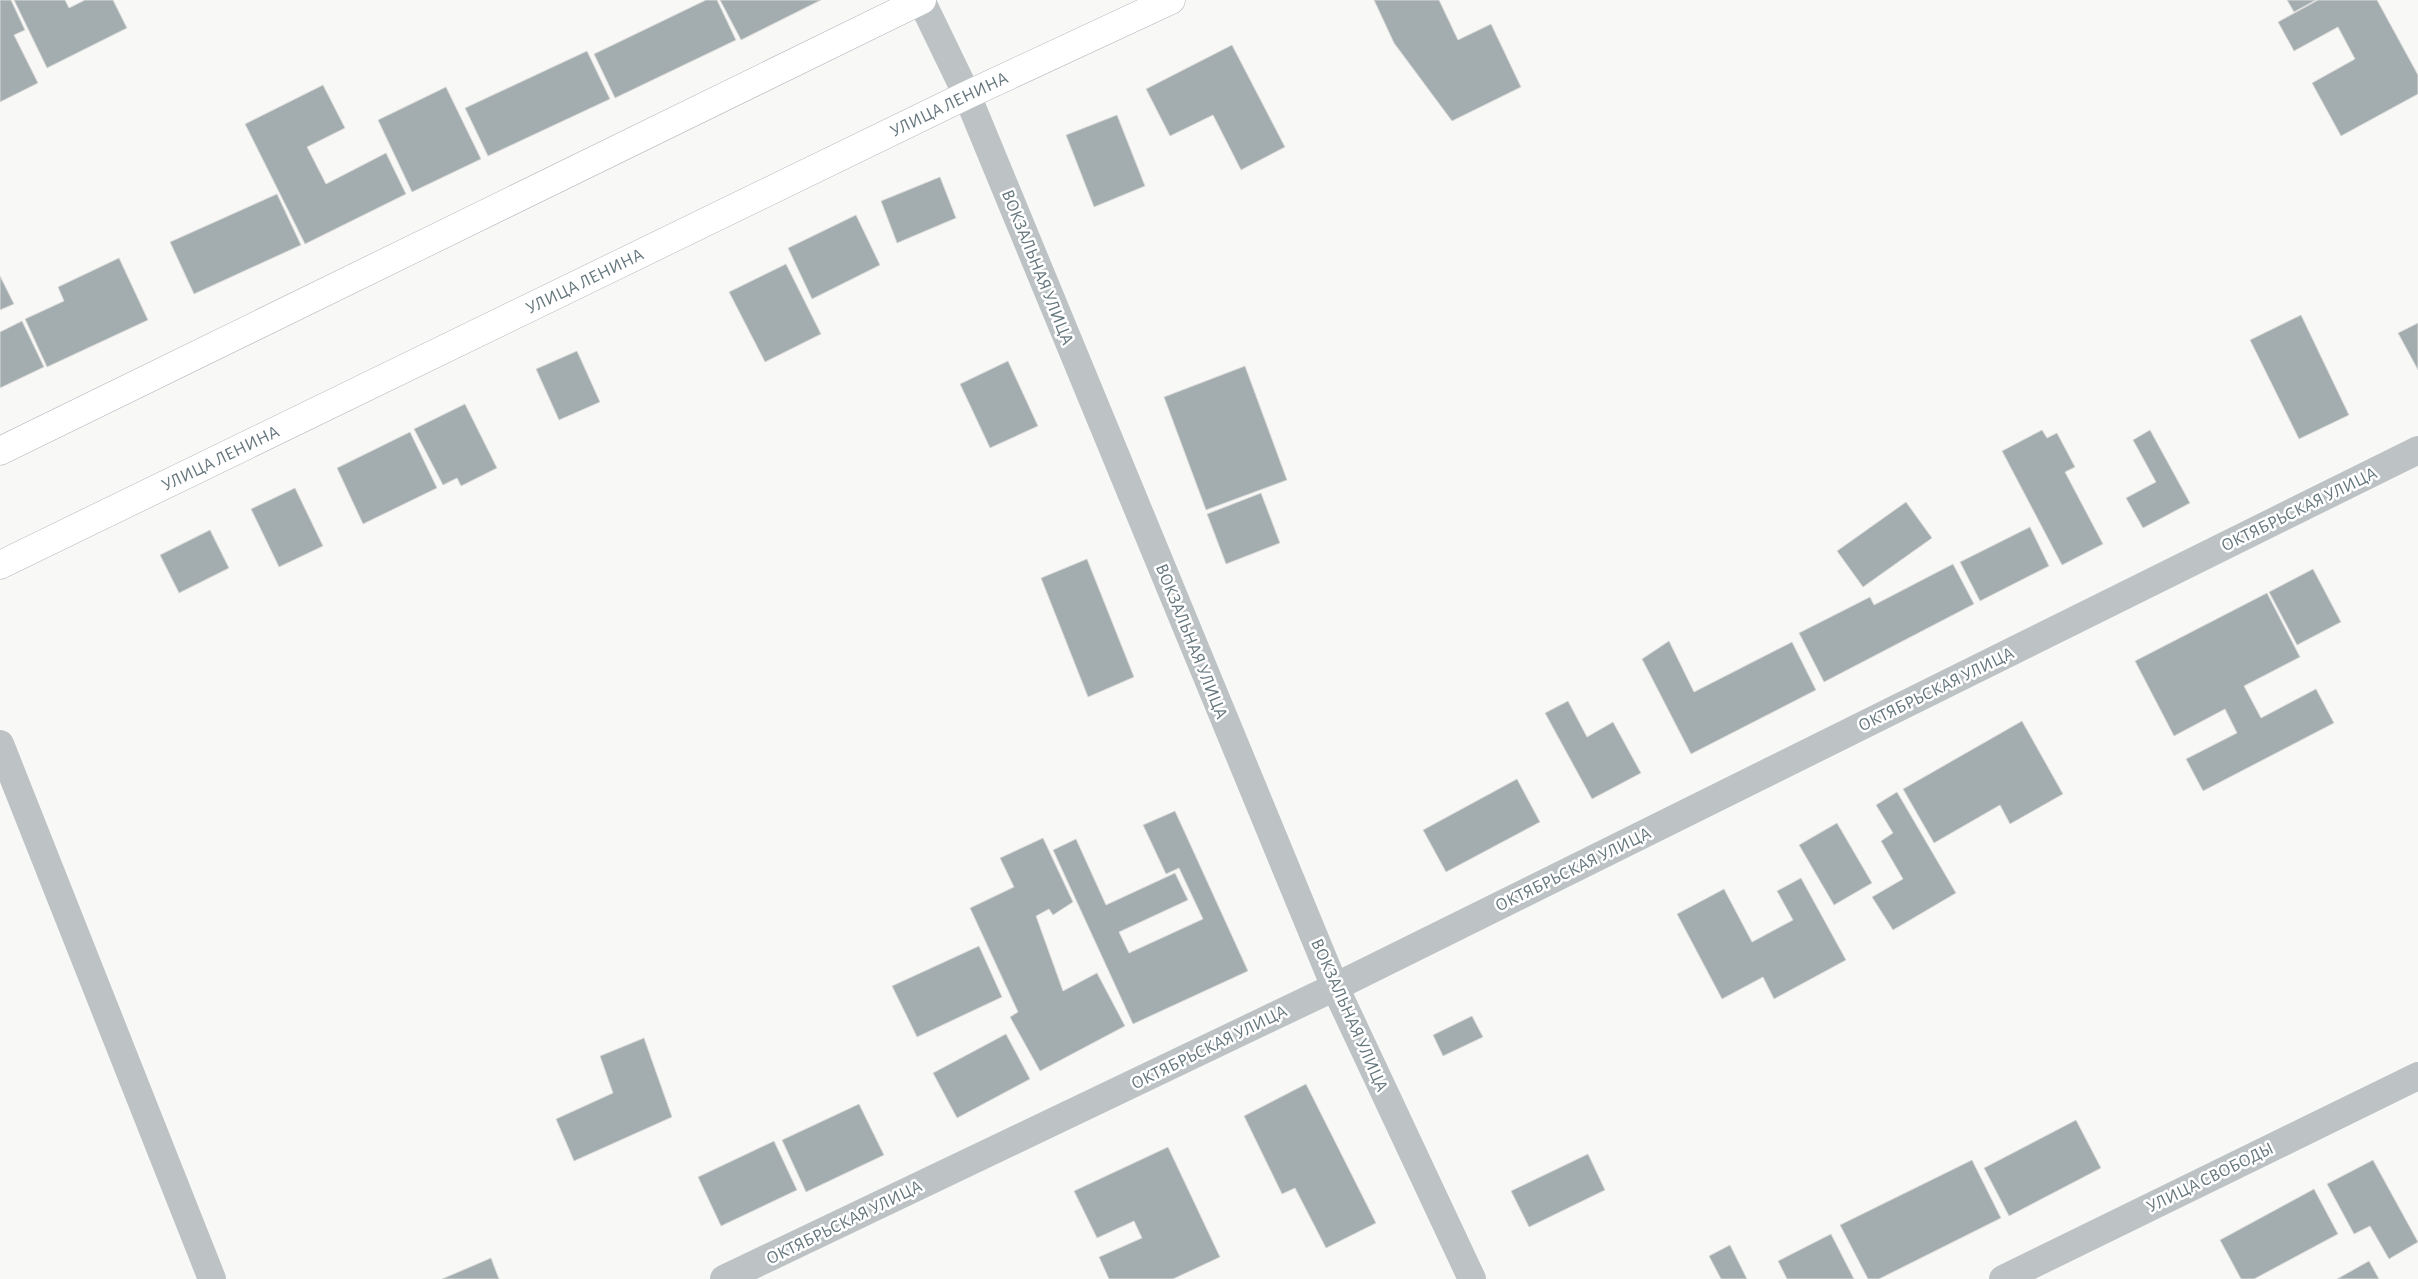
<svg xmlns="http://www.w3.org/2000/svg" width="2418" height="1279" viewBox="0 0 2418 1279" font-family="'Alegreya Sans',sans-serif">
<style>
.building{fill:#a3adb0;stroke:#dadad8}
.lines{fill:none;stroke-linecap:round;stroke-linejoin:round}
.secondary-casing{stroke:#b2b9bc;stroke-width:29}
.street{stroke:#bdc3c5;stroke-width:28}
.secondary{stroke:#fff;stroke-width:28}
.labels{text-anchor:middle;stroke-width:5;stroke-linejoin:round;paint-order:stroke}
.street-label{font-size:18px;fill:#66777e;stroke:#fff}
</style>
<rect width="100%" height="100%" fill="#f8f8f6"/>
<g class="building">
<polygon points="0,0 11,0 25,30 14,35 38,83 0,102"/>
<polygon points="14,0 65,0 69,8 85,0 113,0 127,28 47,68"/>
<polygon points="706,0 717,0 736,40 615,98 594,54"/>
<polygon points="720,0 821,0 741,40"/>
<polygon points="1374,0 1439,0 1458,40 1491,24 1521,87 1452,121 1394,43"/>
<polygon points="2287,0 2316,0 2294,12"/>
<polygon points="2318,0 2377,0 2418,75 2418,94 2341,136 2312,83 2355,59 2338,27 2294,51 2278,22"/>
<polygon points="1232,45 1285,147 1241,170 1213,115 1170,136 1146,89"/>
<polygon points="587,51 610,99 488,156 465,108"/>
<polygon points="323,85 345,128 307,147 326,184 386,153 406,194 305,244 245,124"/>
<polygon points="446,87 481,159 412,192 378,120"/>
<polygon points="1117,115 1145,186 1094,207 1066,135"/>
<polygon points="940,177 956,218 897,243 881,201"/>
<polygon points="277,194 301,245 194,294 170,242"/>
<polygon points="856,215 880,265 812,299 788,248"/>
<polygon points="119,258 148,320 47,367 25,319 64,301 58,287"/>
<polygon points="786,264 821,334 765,362 729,292"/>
<polygon points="0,276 14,304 0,310"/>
<polygon points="2301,315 2349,415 2299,439 2250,340"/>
<polygon points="22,321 44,367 0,388 0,332"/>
<polygon points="2418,323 2418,370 2398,333"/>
<polygon points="577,351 600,402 559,420 536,369"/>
<polygon points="1008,361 1038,426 990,448 960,384"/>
<polygon points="1245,366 1287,480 1206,510 1164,397"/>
<polygon points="465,404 497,468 461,486 457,478 443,485 414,429"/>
<polygon points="2042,430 2047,438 2057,433 2075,467 2065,472 2103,544 2062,565 2002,451"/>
<polygon points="2150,430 2190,503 2143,528 2126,498 2156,482 2133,440"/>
<polygon points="410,432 437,488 363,524 337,468"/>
<polygon points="295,488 323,546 279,567 251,509"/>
<polygon points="1261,493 1280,543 1226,564 1207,514"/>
<polygon points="1906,502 1932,538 1863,587 1837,551"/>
<polygon points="2030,527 2049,566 1980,601 1960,562"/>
<polygon points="210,530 229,568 179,593 160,555"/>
<polygon points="1087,559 1134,677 1088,697 1041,578"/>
<polygon points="1953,564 1974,604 1824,682 1799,633 1870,597 1874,605"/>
<polygon points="2313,569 2341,622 2297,645 2269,592"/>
<polygon points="2267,593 2300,657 2244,686 2261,718 2316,689 2334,723 2203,791 2186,759 2237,733 2225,709 2174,736 2135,661"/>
<polygon points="1669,641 1694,692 1792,642 1816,690 1691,754 1642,659"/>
<polygon points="1568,701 1587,737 1613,722 1641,773 1592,799 1545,713"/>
<polygon points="2022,721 2063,794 2010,824 2000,805 1934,843 1903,789"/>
<polygon points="1517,779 1540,822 1446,872 1423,830"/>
<polygon points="1897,792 1956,893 1893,930 1872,897 1903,879 1881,841 1893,833 1876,805"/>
<polygon points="1175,811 1248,971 1133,1024 1053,850 1076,839 1106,905 1175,873 1188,900 1119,932 1129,953 1203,919 1179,868 1166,874 1143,825"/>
<polygon points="1837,823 1872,883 1834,905 1799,845"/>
<polygon points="1043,838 1073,902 1053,915 1049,909 1036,916 1063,991 1097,973 1125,1026 1040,1071 1010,1017 1018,1012 970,908 1014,887 1000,858"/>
<polygon points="1801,878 1846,960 1774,999 1763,977 1722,999 1677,914 1724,889 1752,942 1793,920 1777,891"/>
<polygon points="979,946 1002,997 917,1037 892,986"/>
<polygon points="1472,1016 1483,1037 1443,1056 1433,1035"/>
<polygon points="1006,1034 1030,1079 957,1118 933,1073"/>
<polygon points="644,1038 672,1117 574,1161 556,1119 613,1093 600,1056"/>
<polygon points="1306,1084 1376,1223 1326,1248 1295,1188 1282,1194 1244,1116"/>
<polygon points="859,1104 884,1155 806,1192 782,1140"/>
<polygon points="2076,1120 2101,1168 2009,1216 1984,1168"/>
<polygon points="774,1141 797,1190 721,1226 698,1177"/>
<polygon points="1168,1147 1220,1257 1173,1279 1109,1279 1099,1257 1142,1238 1134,1221 1097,1238 1074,1191"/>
<polygon points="1588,1154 1605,1190 1529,1227 1511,1191"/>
<polygon points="1972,1160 2001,1218 1879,1279 1868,1279 1840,1225"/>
<polygon points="2373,1160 2418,1242 2389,1259 2370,1226 2354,1234 2327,1184"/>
<polygon points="2314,1189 2338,1234 2254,1279 2241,1279 2220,1240"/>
<polygon points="1831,1234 1854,1279 1787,1279 1778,1261"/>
<polygon points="1730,1245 1747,1279 1721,1279 1709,1256"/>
<polygon points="491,1258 499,1279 442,1279"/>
<polygon points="2369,1261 2379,1279 2337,1279"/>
</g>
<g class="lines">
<g class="secondary-casing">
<g id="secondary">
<polyline points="0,451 922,0"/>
<path id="s1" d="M0 565 967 95 1171 0"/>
</g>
</g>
<g class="street">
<polyline points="921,0 967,95 1335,987 1472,1279"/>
<polyline points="0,744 212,1279"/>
<polyline points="724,1279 1335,987 2418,450"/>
<polyline points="2003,1279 2418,1076"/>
</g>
<use href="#secondary" class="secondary"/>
</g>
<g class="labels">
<g class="street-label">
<text dy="6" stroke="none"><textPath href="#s1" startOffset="1055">УЛИЦА ЛЕНИНА</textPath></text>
<text transform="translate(1038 267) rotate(68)" y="6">ВОКЗАЛЬНАЯ УЛИЦА</text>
<text dy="6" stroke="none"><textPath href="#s1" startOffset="650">УЛИЦА ЛЕНИНА</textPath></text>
<text dy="6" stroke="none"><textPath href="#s1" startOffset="245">УЛИЦА ЛЕНИНА</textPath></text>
<text transform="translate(2299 509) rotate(-26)" y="6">ОКТЯБРЬСКАЯ УЛИЦА</text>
<text transform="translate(1192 641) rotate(68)" y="6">ВОКЗАЛЬНАЯ УЛИЦА</text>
<text transform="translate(1936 689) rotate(-26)" y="6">ОКТЯБРЬСКАЯ УЛИЦА</text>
<text transform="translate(1573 869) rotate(-26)" y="6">ОКТЯБРЬСКАЯ УЛИЦА</text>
<text transform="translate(1350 1015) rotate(66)" y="6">ВОКЗАЛЬНАЯ УЛИЦА</text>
<text transform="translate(1209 1047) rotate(-26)" y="6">ОКТЯБРЬСКАЯ УЛИЦА</text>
<text transform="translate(2210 1177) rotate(-26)" y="6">УЛИЦА СВОБОДЫ</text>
<text transform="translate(844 1222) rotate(-26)" y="6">ОКТЯБРЬСКАЯ УЛИЦА</text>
</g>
</g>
</svg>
